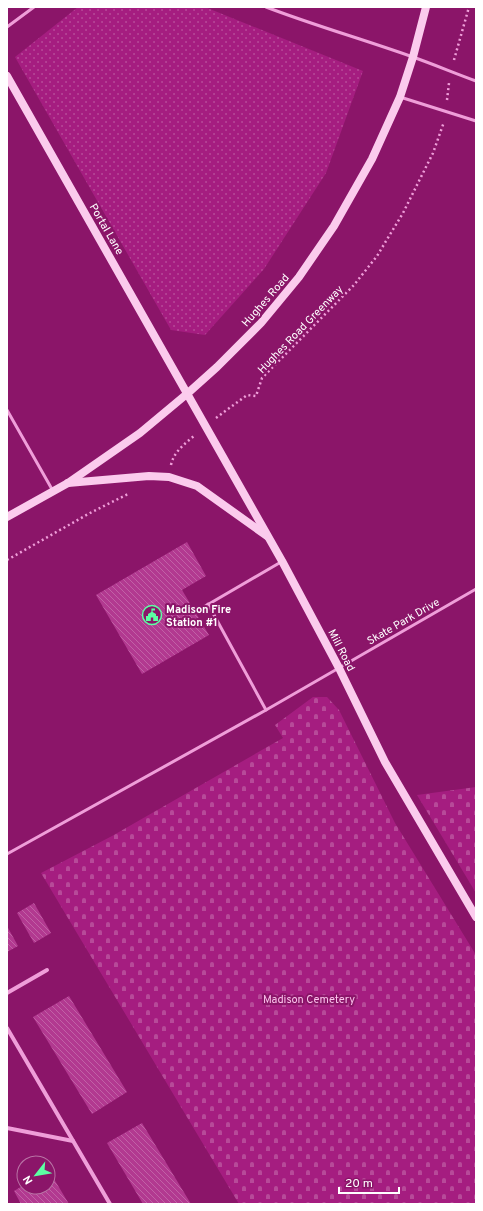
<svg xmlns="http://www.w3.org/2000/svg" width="483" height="1211" viewBox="0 0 483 1211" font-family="Overpass,sans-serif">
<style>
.grass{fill:url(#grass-dots)}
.cemetery{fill:url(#cemetery-stones)}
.building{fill:url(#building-back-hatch)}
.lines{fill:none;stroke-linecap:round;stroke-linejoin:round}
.path{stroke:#ef9ed9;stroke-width:2.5;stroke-dasharray:2 3;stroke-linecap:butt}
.lane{stroke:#ef9ed9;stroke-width:3}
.street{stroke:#ef9ed9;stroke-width:4}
.secondary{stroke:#fbcbed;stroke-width:8}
.labels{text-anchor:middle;stroke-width:4;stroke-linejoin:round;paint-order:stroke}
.street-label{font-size:11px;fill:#fff;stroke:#8b1569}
.poi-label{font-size:11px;font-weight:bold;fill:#fff;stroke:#8b1569;text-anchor:start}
.park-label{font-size:11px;fill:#fbc4ec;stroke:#8b1569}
</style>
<defs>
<pattern id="grass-dots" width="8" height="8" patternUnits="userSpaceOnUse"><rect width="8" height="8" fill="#a51d80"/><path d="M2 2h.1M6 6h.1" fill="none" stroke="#b74a99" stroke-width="1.8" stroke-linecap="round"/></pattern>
<pattern id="cemetery-stones" width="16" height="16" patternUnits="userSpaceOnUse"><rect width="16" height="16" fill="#a51d80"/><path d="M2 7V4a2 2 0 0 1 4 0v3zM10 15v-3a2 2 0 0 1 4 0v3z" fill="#b74a99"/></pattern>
<pattern id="building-back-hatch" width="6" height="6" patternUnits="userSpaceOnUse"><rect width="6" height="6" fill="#b23990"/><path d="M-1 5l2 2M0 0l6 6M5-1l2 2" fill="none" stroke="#c161a6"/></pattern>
</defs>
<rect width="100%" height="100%" fill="#8b1569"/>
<polygon class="grass" points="78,7 205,7 363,71 326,173 264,269 205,335 171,330 15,57"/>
<g class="cemetery">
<polygon points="313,697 327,697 339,710 395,823 476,955 476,1204 239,1204 41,873 112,836 283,738 275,725"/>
<polygon points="476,787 476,893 417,795"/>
</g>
<g class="building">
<polygon points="187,542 206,576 182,590 209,635 142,674 96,595"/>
<polygon points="34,903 51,933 34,943 17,913"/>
<polygon points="7,926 18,946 7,952"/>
<polygon points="69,996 127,1092 92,1114 33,1017"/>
<polygon points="142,1123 191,1204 143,1204 107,1143"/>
<polygon points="48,1169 69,1204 21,1204 14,1191 24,1185 24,1187 48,1187"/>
</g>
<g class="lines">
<g class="path">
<polyline points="454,60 469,7"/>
<polyline points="447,100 449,83"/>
<polyline points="216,418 247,395 256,396 262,378 354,285 377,256 403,213 433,153 444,122"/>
<path d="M171 465C174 451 185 444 195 435"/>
<polyline points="7,560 90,513 128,494"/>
</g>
<g class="lane">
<path d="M266 7C313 25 362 39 410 56 433 64 454 73 476 81"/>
<polyline points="7,27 34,7"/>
<polyline points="400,97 476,121"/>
<polyline points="7,410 53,491"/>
<polyline points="208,604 266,710"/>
<polyline points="202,608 281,562"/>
<polyline points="7,854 266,710 476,589"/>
</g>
<g class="street">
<polyline points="7,993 47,970"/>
<polyline points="7,1028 110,1204"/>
<polyline points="7,1128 73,1141"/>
</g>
<g class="secondary">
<polyline points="7,76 282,561 339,668 385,762 476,917"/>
<polyline points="68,483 149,476 169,477 197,486 267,536"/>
<polyline points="7,517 68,483 140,433 188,393 217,367 261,323 299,277 334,226 372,159 400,97 413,57 426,7"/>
</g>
</g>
<defs>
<g id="civic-ring" transform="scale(1)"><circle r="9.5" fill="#8b1569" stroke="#5cffa3" stroke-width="1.5"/><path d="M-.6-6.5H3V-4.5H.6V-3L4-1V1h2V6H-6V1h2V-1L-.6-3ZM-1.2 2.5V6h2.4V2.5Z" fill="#5cffa3"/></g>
</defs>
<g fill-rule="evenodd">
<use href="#civic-ring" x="152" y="615"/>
</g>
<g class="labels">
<g class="street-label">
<text transform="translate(107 229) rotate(60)" y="4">Portal Lane</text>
<text transform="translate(265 300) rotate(-49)" y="4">Hughes Road</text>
<text transform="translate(300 329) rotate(-46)" y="4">Hughes Road Greenway</text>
<text transform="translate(403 621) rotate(-30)" y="4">Skate Park Drive</text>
<text transform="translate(342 650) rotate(63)" y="4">Mill Road</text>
</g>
<g class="poi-label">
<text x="166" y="613">Madison Fire<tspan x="166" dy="13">Station #1</tspan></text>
</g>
<g class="park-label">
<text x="309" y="1003">Madison Cemetery</text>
</g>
</g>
<rect width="483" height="1211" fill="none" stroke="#ffffff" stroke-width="16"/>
<g transform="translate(36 1175) rotate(239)"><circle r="19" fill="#8b1569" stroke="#b973a5"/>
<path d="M0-3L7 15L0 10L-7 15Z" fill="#5cffa3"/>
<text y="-6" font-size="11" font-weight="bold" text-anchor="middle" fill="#ffffff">N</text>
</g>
<path d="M339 1187v6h60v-6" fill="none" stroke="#ffffff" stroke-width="2"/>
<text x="345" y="1187" font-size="12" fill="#ffffff" stroke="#8b1569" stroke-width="3" paint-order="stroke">20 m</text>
</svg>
